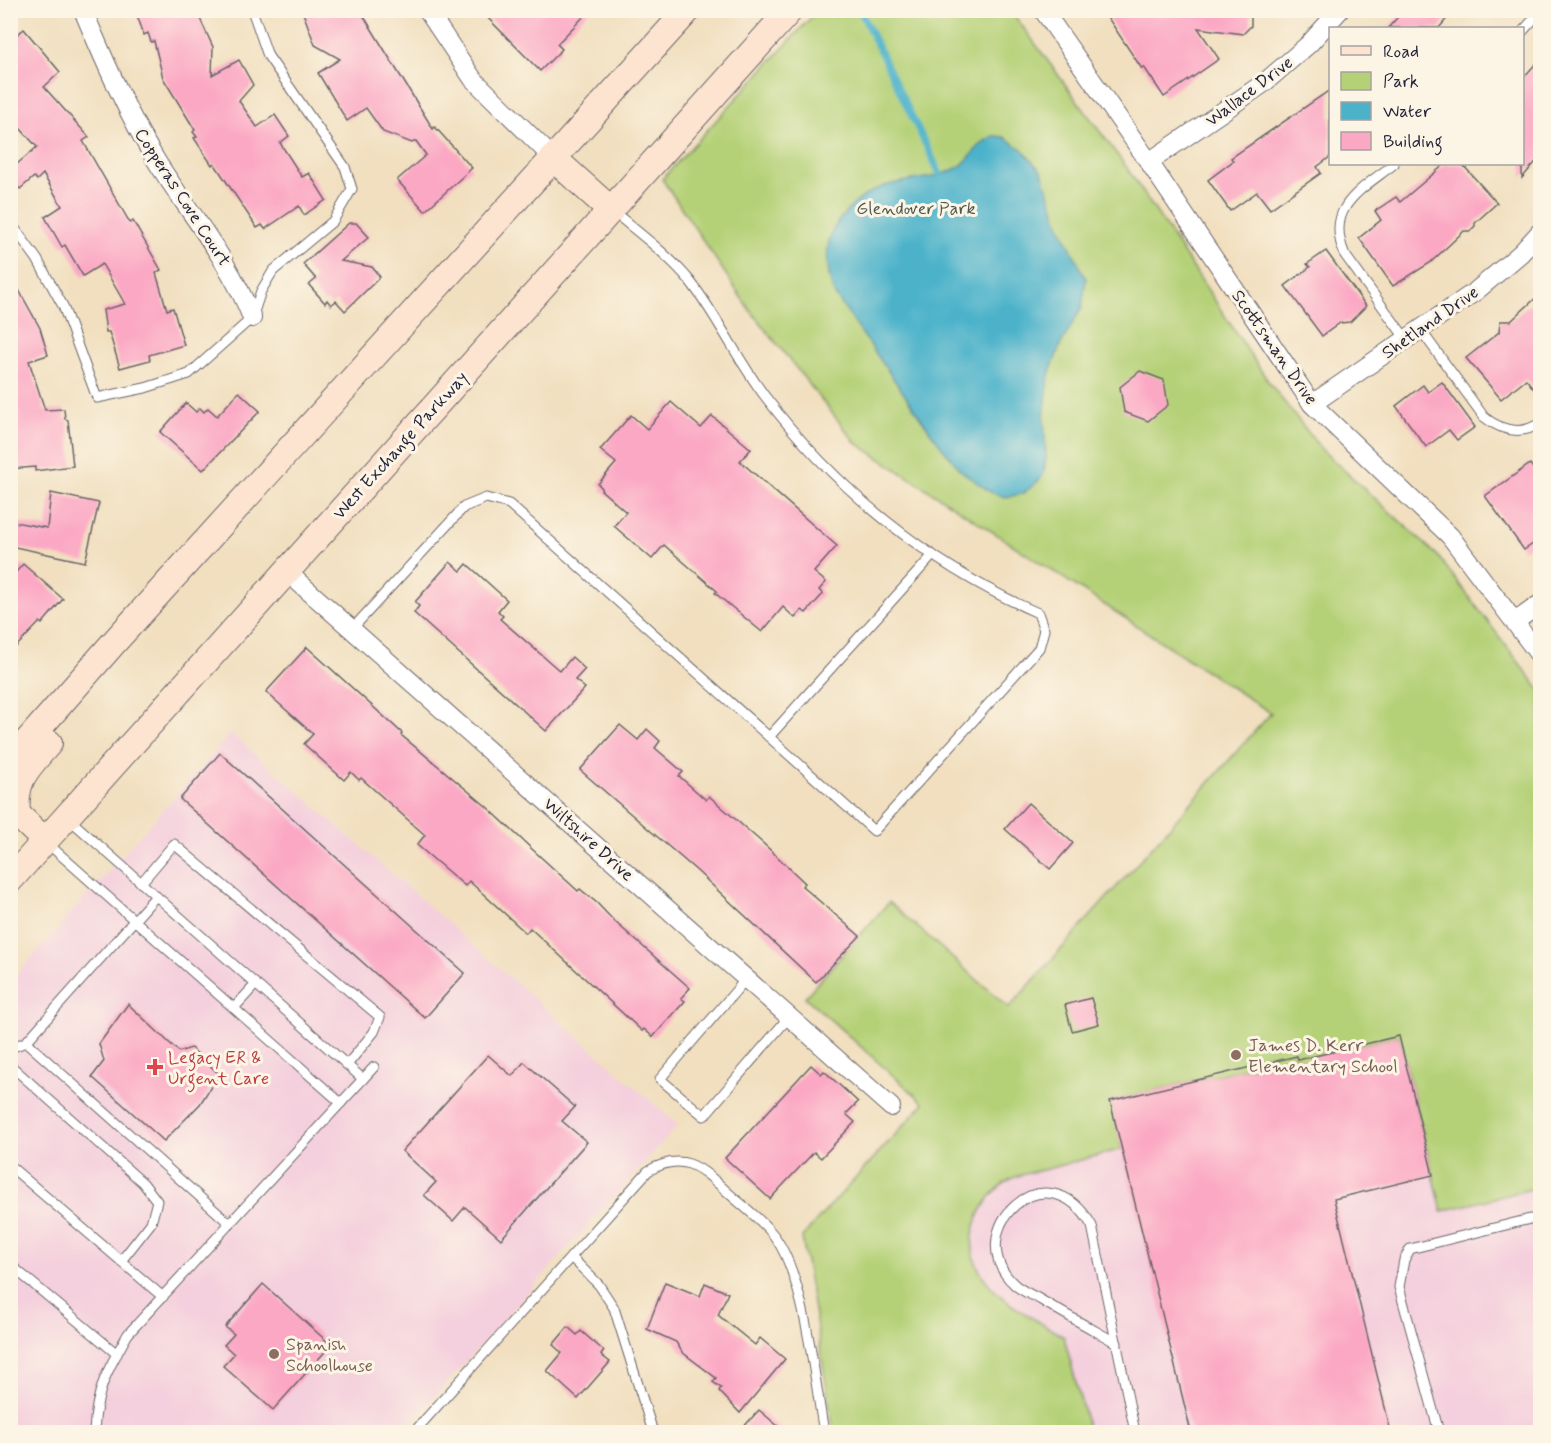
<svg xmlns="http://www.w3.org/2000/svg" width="1551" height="1443" viewBox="0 0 1551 1443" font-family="Mynerve,sans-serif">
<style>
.built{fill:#f4cfdd}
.green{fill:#b5d178;stroke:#6c7a5a;stroke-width:1.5}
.water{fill:#4cb2ca;stroke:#376a82;stroke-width:1.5}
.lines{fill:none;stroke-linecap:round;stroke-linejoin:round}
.stream{stroke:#4cb2ca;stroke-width:7}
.building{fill:#fba8c4}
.lane-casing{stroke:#6a6469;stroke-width:11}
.street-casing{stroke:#6a6469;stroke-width:20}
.secondary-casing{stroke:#6a6469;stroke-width:28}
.lane{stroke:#fff;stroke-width:9}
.street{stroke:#fff;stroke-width:18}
.secondary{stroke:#fde4d1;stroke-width:26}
.education-dot{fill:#8d6e63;stroke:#fcf5e5;stroke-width:2}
.health-dot{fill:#e0444e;stroke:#fcf5e5;stroke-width:2}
.labels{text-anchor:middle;stroke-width:6;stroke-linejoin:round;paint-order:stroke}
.street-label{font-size:18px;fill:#22223b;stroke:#fcf5e5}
.park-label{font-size:18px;fill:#4e574d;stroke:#fcf5e5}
.education-label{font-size:18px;fill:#785e54;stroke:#fcf5e5;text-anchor:start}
.health-label{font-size:18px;fill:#be3a42;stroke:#fcf5e5;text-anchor:start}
</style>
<rect width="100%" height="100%" fill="#fcf5e5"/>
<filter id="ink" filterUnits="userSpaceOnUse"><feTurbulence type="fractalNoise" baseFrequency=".0167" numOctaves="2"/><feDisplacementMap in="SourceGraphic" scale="12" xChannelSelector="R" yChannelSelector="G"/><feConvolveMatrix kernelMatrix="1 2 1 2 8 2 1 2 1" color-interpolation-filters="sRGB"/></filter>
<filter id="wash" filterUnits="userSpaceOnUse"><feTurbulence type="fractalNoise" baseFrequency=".008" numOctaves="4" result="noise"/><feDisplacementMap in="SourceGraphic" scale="24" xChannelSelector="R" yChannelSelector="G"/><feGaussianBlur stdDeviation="1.35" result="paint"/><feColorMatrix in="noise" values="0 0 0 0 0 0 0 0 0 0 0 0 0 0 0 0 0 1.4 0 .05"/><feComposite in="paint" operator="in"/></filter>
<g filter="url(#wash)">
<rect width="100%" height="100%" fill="#f1dfbf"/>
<g class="built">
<polygon points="1271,713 1540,1106 1540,1432 834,1432 802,1237"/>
<polygon points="231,733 678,1125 403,1432 11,1432 11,981"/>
</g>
<path class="green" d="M817 11H1011L1127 168 1270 384 1322 450 1437 555 1540 690V1187L1442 1211 1399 1036 1329 1053 1307 1098 1296 1056 1111 1101 1122 1149C1097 1156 1072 1162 1047 1169 1036 1172 1021 1173 1011 1179 994 1189 984 1202 977 1220 954 1281 1023 1312 1064 1337L1089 1432H834L802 1237 924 1103 805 997 889 902 1009 1008 1271 713 856 443 749 309 662 179Z"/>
<path class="water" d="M994 136 1004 137 1022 149 1042 172 1060 226 1086 279 1082 307 1060 346 1049 375 1044 418 1046 458 1043 476 1034 485 1022 494 1005 497 990 492 960 470 932 434 835 295C828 280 824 248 832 232 839 215 865 192 882 187 907 178 933 181 957 168 970 162 975 144 994 136Z"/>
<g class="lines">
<polyline class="stream" points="860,10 940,174"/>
</g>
<g id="blocks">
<g class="building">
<polygon points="146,10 196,10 213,47 212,75 239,60 253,85 239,101 257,127 275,115 289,136 280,143 302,177 309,173 326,200 304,215 299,206 265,229 262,225 257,228 214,163 212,165 194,138 197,137 193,132 195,130 163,78 154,41 151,42 148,33 144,35 137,15"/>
<polygon points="302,10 360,10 433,129 435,127 472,168 425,211 397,180 426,155 416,141 412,143 383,132 366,108 347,121 318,73 340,59 315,45"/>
<polygon points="480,10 590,10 557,44 562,49 540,71"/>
<polygon points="1118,10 1251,10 1251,26 1243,34 1198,28 1219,59 1164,97 1144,67 1142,69 1108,18"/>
<polygon points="1404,10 1454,10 1439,28 1388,28"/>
<polygon points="24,29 60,72 44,87 89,137 83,141 130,223 133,221 161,270 156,273 167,310 173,308 184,345 149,355 150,360 120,368 109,332 106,332 103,310 125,304 102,264 83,276 65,245 62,247 45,217 62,206 43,174 37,180 34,177 20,189 10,178 10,170 37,147 10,117 10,40"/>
<polygon points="1540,59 1540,157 1522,178 1522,79"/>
<polygon points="1330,90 1330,157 1317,167 1321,173 1270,209 1257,192 1230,211 1208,180 1233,161 1231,158"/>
<polygon points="1445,164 1462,164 1497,203 1475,223 1475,226 1470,231 1464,231 1430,263 1393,286 1359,238 1381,220 1375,211 1396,197 1400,202"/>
<polygon points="349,223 356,223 369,237 341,261 372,267 380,277 345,311 336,301 331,305 327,300 325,303 309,285 316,279 303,264"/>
<polygon points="1326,251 1366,306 1350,322 1340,323 1322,336 1285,286 1310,267 1307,264"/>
<polygon points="10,274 40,328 48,355 29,361 45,410 64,409 65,419 68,420 73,466 35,471 35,467 10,469"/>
<polygon points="1540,294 1540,397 1526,379 1501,399 1466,358 1499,332 1500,321 1511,321"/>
<polygon points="1140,371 1164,380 1168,405 1148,421 1124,412 1120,387"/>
<polygon points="1442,382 1475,427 1457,440 1449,430 1426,447 1396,406 1423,385 1428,392"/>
<polygon points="239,392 260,411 203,470 160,432 186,403 196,412 200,408 204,412 208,408 217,416"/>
<polygon points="671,402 701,428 712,416 751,449 740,461 837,546 814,572 826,582 819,590 823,594 806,613 802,610 795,618 783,607 762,632 715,593 717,591 664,545 652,559 614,526 626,512 601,490 602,488 598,484 616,463 600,450 631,415 647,429"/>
<polygon points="1530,464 1540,478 1540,539 1524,550 1485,496"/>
<polygon points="51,493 99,503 85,562 10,546 15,522 47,528"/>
<polygon points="450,562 461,571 467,564 507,600 498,611 503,616 500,619 560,671 572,657 585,669 575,680 585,688 546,731 414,613 419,606 415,602"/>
<polygon points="23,564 63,599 42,624 40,622 10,653 10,579"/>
<polygon points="307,647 402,733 401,735 486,806 533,850 578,891 580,889 597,903 614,921 690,988 681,998 685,1001 653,1037 644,1029 642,1031 530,928 526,933 469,881 465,886 417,845 425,835 361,778 359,780 351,772 344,780 304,744 313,734 266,692"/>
<polygon points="620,725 638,740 647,729 660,741 655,748 683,772 679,776 706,800 709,796 766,846 805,883 802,886 860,936 816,982 697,871 580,770"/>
<polygon points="220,753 465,973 425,1018 180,799"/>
<polygon points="1028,803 1073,843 1050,869 1005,829"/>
<polygon points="1091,998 1099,1024 1072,1031 1065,1005"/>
<polygon points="128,1004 179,1052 191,1048 219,1074 200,1104 164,1141 92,1077 104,1061 99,1044"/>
<polygon points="1399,1036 1433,1175 1334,1199 1391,1432 1191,1432 1110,1101 1297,1056 1298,1060"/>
<polygon points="488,1055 512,1076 524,1062 575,1107 562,1121 587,1142 501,1239 465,1207 453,1221 424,1195 436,1182 402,1151"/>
<polygon points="811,1065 821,1074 824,1071 858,1102 846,1114 855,1122 821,1158 814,1152 770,1199 725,1158"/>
<polygon points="665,1282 700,1296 705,1283 728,1293 718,1315 755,1345 760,1338 785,1359 740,1413 719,1391 721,1388 713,1382 716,1378 682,1352 676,1342 647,1329"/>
<polygon points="263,1284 331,1345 273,1410 223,1366 234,1354 224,1345 234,1334 225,1327"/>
<polygon points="568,1327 577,1335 581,1331 604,1351 601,1355 610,1362 578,1399 547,1371 562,1353 553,1345"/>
<polygon points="759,1410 785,1432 739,1432"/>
</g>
</g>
</g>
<g filter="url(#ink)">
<use href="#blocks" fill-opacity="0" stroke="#6a6469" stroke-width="1.5"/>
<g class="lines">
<g class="lane-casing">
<g id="lane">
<polyline points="1522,32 1540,12"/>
<path d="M1394 164C1361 190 1324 207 1345 255L1406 339"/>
<polyline points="10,222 37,259 63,306 97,398 145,388 189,374 252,318 261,291 273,271 333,221 352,189 345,167 268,56 252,10"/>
<path d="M1420 329 1484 417C1502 431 1521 436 1540 423"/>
<path d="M352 629 464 507 486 498 509 504 874 831 1039 648 1044 630 1038 613C930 566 835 489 764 395 737 359 718 317 690 281 669 255 638 233 613 211"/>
<polyline points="769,737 933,555"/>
<polyline points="68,818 363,1079"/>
<polyline points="47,843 341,1103"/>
<polyline points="141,883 174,844 380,1017 374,1032 347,1065"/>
<polyline points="156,896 26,1042 230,1224"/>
<polyline points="746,979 660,1079 704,1116 789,1017"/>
<polyline points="234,1008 256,984"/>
<polyline points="10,1048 26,1042"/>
<polyline points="10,1065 143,1183 157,1201 151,1223 121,1261"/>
<polyline points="10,1166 163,1297"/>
<polyline points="571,1257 599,1285 614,1308 653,1432"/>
<polyline points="10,1271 13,1267 117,1354"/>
<path d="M1117 1343C1092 1329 1066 1315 1041 1300 1033 1295 1021 1291 1014 1284 959 1233 1046 1145 1092 1226L1135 1432"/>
<path d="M94 1432C96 1390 107 1370 128 1334L374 1067"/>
<path d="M414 1432 648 1171C682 1152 698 1165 724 1189 739 1203 757 1216 771 1232 805 1271 814 1379 824 1432"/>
<polyline points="1439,1432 1399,1287 1404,1260 1410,1249 1530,1219 1540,1222"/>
</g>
</g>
<g class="street-casing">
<g id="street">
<path d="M83 10C105 62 128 115 157 162 190 214 230 261 252 318"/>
<polyline points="427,10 473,79 553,158"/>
<polyline points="1043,10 1149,162 1312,404 1450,536 1540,656"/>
<polyline points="1149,162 1264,83 1309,44 1340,10"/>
<polyline points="1312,404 1476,291 1521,253 1540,232"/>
<polyline points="287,572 891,1107"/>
<polyline points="1516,621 1540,604"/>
</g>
</g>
<g class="secondary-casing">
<g id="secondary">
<polyline points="553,158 611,210"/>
<polyline points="10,761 117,639 688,10"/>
<path d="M45 841 17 814C14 778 27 769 49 743"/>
<polyline points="10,880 790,10"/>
</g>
</g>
<use href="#lane" class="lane"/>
<use href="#street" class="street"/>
<use href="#secondary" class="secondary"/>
</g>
</g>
<g class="education-dot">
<circle cx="1236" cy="1055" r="6"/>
<circle cx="274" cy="1354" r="6"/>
</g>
<path class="health-dot" d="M152 1058h6v6h6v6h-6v6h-6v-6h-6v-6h6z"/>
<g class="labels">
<g class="street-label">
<text transform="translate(1249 91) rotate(-37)" y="6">Wallace Drive</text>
<text transform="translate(183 197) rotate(57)" y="6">Copperas Cove Court</text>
<text transform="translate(1430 322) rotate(-35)" y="6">Shetland Drive</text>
<text transform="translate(1275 347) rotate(55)" y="6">Scottsman Drive</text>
<text transform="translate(400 445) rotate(-48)" y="6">West Exchange Parkway</text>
<text transform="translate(589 839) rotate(42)" y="6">Wiltshire Drive</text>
</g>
<g class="park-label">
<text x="916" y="214">Glendover Park</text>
</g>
<g class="education-label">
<text x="1248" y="1051">James D. Kerr<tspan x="1248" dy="21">Elementary School</tspan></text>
<text x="286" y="1350">Spanish<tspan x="286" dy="21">Schoolhouse</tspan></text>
</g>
<g class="health-label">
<text x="168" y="1063">Legacy ER &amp;<tspan x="168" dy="21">Urgent Care</tspan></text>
</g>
</g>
<rect width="1551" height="1443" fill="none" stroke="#fcf5e5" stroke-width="36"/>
<rect x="1329" y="27" width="195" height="138" fill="#fcf5e5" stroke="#a5a1a1" stroke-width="1.5"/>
<rect x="1341" y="46" width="30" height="9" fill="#fde4d1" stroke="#a5a1a1" stroke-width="1.5"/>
<text x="1383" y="57" font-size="18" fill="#22223b">Road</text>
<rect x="1341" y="72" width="30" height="18" fill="#b5d178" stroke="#a5a1a1" stroke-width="1.5"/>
<text x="1383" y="87" font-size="18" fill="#22223b">Park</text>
<rect x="1341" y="102" width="30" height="18" fill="#4cb2ca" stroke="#a5a1a1" stroke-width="1.5"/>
<text x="1383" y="117" font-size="18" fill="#22223b">Water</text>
<rect x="1341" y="132" width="30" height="18" fill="#fba8c4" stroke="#a5a1a1" stroke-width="1.5"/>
<text x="1383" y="147" font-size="18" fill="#22223b">Building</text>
</svg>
